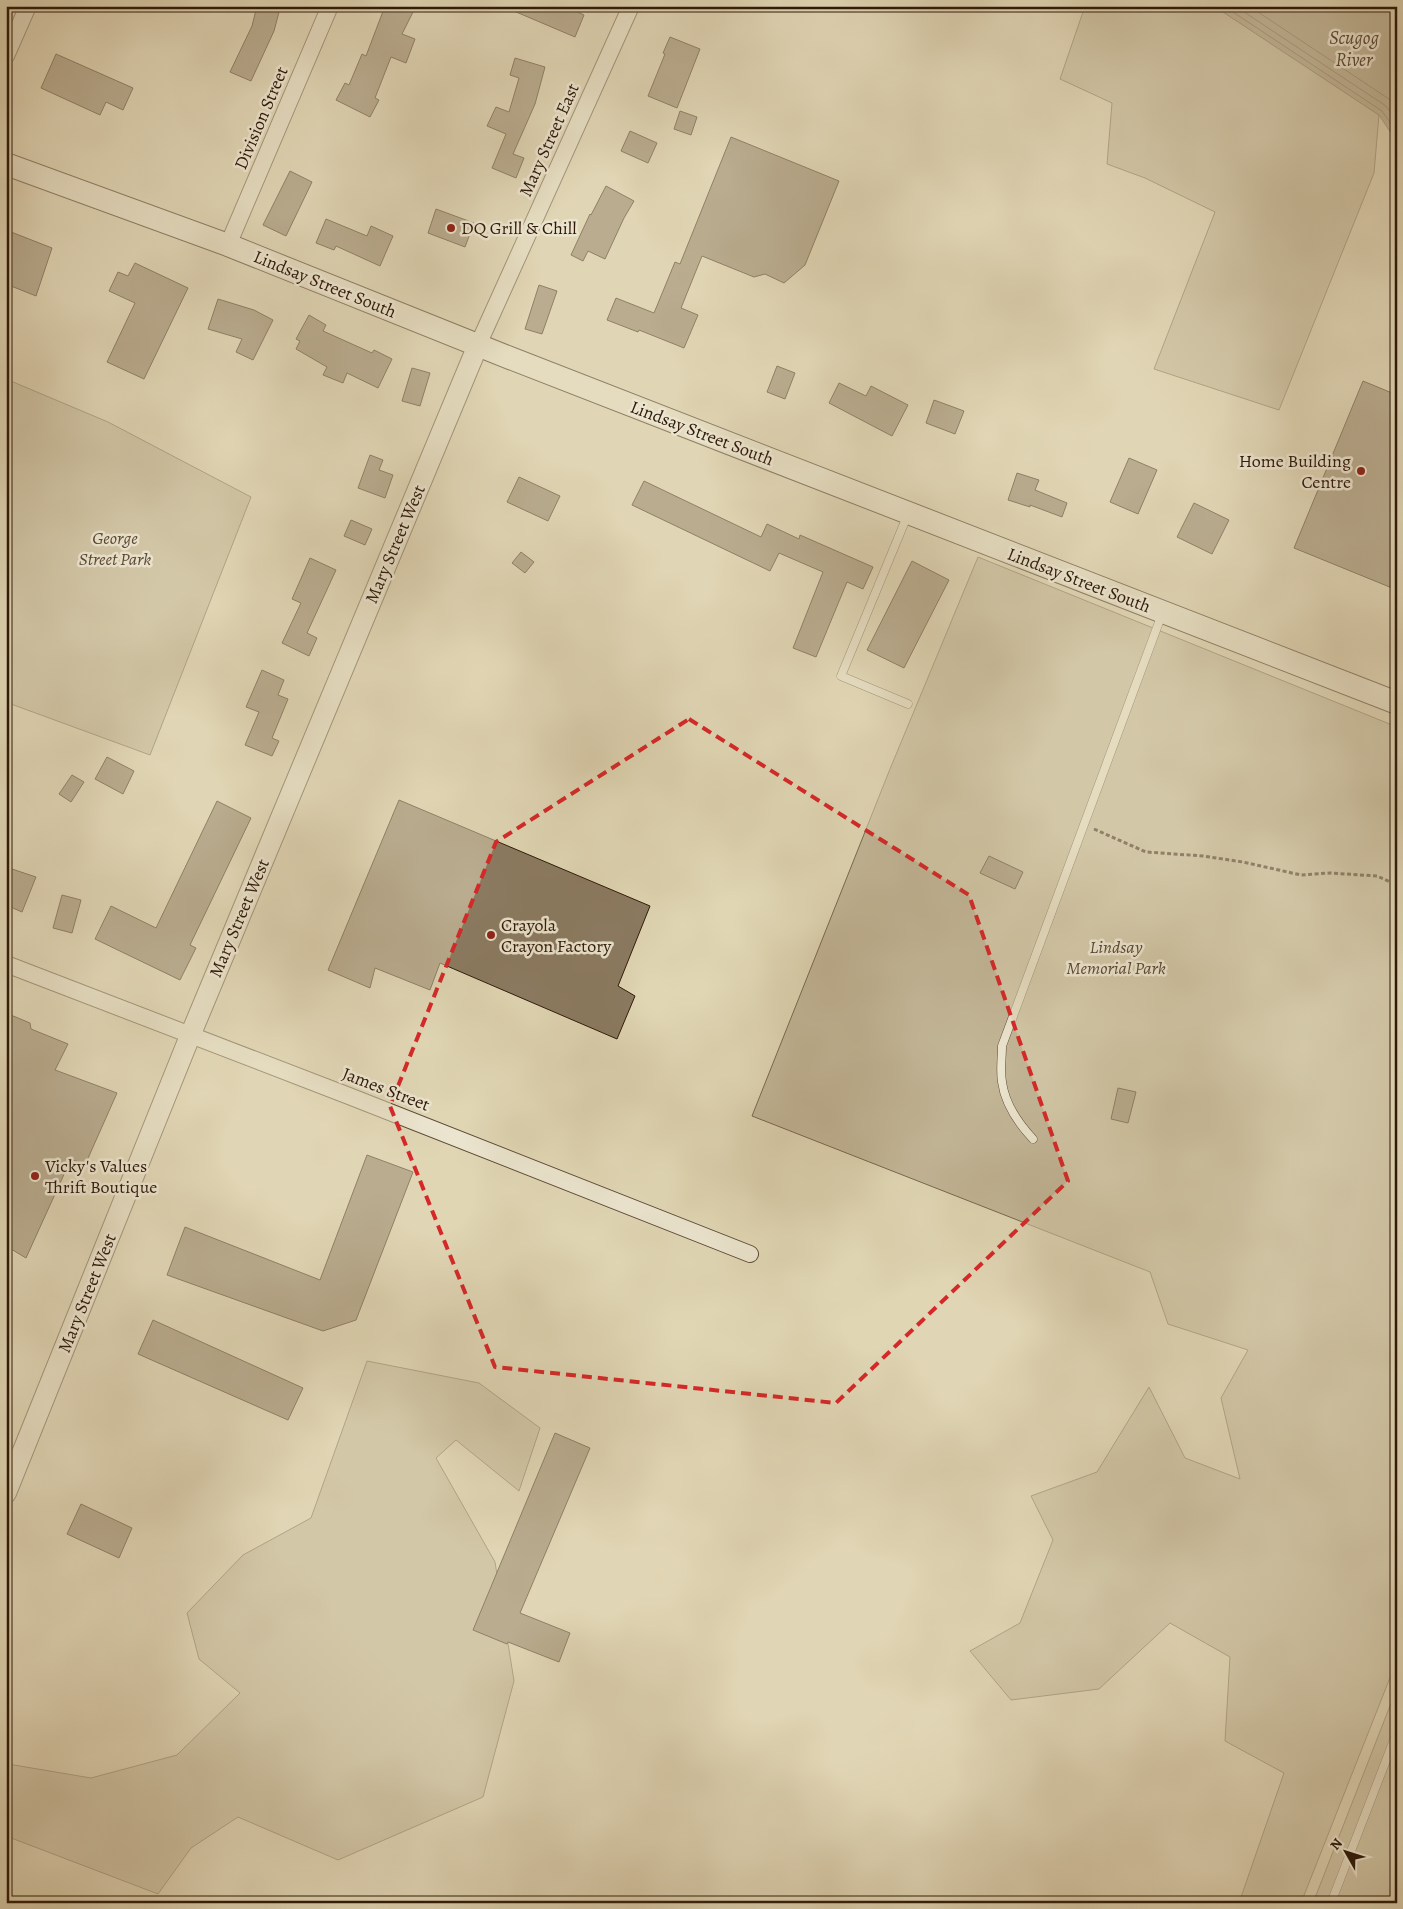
<svg xmlns="http://www.w3.org/2000/svg" width="1403" height="1909" viewBox="0 0 1403 1909" font-family="Alegreya,serif">
<style>
.green{fill:#c2b697;stroke:#786850}
.water{fill:#a3967a;stroke:#74644d}
.lines{fill:none;stroke-linecap:round;stroke-linejoin:round}
.shore{stroke:#685842;stroke-width:1}
.building{fill:#8b7b62;stroke:#2e1909}
.service-casing{stroke:#5a4834;stroke-width:9}
.minor-casing{stroke:#5a4834;stroke-width:18}
.tertiary-casing{stroke:#5a4834;stroke-width:22}
.secondary-casing{stroke:#2e1909;stroke-width:24}
.path{stroke:#2e1909;stroke-width:3;stroke-dasharray:4 2.5;stroke-linecap:butt}
.service{stroke:#ebe4ce;stroke-width:8}
.minor{stroke:#ebe4ce;stroke-width:16}
.tertiary{stroke:#ebe4ce;stroke-width:20}
.secondary{stroke:#ebe4ce;stroke-width:22}
.marked{fill:none;stroke:#d62828;stroke-width:4;stroke-dasharray:10 6;stroke-linejoin:round}
.poi-dot{fill:#8f2418;stroke:#ebe4ce;stroke-width:2}
.labels{text-anchor:middle;stroke-width:5;stroke-linejoin:round;paint-order:stroke}
.street-label{font-size:18px;fill:#2e1909;stroke:#ebe4ce}
.poi-label{font-size:18px;fill:#2e1909;stroke:#ebe4ce;text-anchor:start}
.park-label{font-size:18px;font-style:italic;fill:#5a4834;stroke:#ebe4ce}
.water-label{font-size:19px;font-style:italic;fill:#5d4b36;stroke:#ebe4ce}
</style>
<rect width="100%" height="100%" fill="#e0d6b4"/>
<filter id="stains"><feTurbulence type="fractalNoise" baseFrequency=".004" numOctaves="4"/><feColorMatrix values="0 0 0 0 .2 0 0 0 0 .09 0 0 0 0 .02 0 0 0 .5 -.17"/></filter>
<radialGradient id="worn" r=".72"><stop offset=".6" stop-color="#630" stop-opacity="0"/><stop offset="1" stop-color="#630" stop-opacity=".3"/></radialGradient>
<g class="green">
<polygon points="1085,6 1214,6 1379,115 1374,173 1279,410 1154,369 1215,212 1145,178 1107,164 1112,103 1060,79"/>
<polygon points="6,379 108,422 251,497 150,755 11,704 6,714"/>
<polygon points="978,557 1397,727 1397,1660 1301,1903 1239,1903 1284,1773 1225,1741 1230,1657 1170,1623 1099,1689 1011,1700 970,1651 1020,1623 1053,1540 1031,1496 1097,1472 1149,1387 1185,1458 1240,1479 1221,1398 1248,1350 1168,1324 1150,1272 752,1116 890,769"/>
<polygon points="367,1361 479,1383 540,1428 519,1491 456,1440 436,1458 495,1562 514,1681 483,1797 338,1860 238,1817 191,1848 158,1894 6,1836 6,1765 8,1764 91,1778 177,1755 240,1693 199,1659 187,1613 243,1555 311,1518"/>
<polygon points="1397,1688 1397,1903 1313,1903"/>
</g>
<polygon class="water" points="1214,6 1392,6 1397,9 1397,142 1379,115"/>
<g class="lines">
<g class="shore">
<polyline points="1224,6 1382,111 1397,132"/>
<polyline points="1235,6 1386,106 1397,121"/>
<polyline points="1249,6 1389,99 1397,107"/>
</g>
</g>
<g class="building">
<polygon points="257,6 279,12 274,31 251,81 230,72 252,26"/>
<polygon points="385,6 416,6 402,34 415,39 406,63 391,57 375,98 379,100 370,117 336,100 345,83 349,85 362,54 366,56"/>
<polygon points="502,6 564,6 584,15 575,37"/>
<polygon points="670,37 700,49 677,108 648,96 665,54 663,53"/>
<polygon points="56,54 133,88 123,110 106,102 100,115 41,88"/>
<polygon points="515,58 545,67 535,104 513,154 524,158 516,178 492,168 506,134 487,126 496,107 509,112 519,78 510,75"/>
<polygon points="680,111 697,117 691,135 674,129"/>
<polygon points="630,131 657,143 648,163 621,151"/>
<polygon points="731,137 839,181 805,265 784,283 765,274 754,277 702,256 681,308 698,315 684,348 639,330 638,332 607,320 616,298 654,313 675,262 680,264"/>
<polygon points="290,171 312,182 286,236 263,225"/>
<polygon points="606,186 634,201 624,218 605,259 588,251 583,261 571,255 590,214 591,215"/>
<polygon points="436,209 474,223 465,247 428,233"/>
<polygon points="326,219 367,236 371,226 393,236 380,266 336,246 334,250 316,243"/>
<polygon points="6,230 52,248 36,296 6,284"/>
<polygon points="135,263 188,288 144,379 107,362 135,303 109,291 118,272 128,276"/>
<polygon points="539,285 557,291 542,334 525,329"/>
<polygon points="218,299 254,310 273,320 253,360 236,352 242,339 208,329"/>
<polygon points="309,315 326,325 323,331 372,353 374,350 392,359 378,388 347,373 343,383 323,375 327,367 296,349 300,341 296,339"/>
<polygon points="777,366 795,373 785,399 767,392"/>
<polygon points="412,368 430,373 420,406 402,401"/>
<polygon points="1363,381 1397,395 1397,590 1294,548"/>
<polygon points="839,383 866,396 871,386 908,405 892,436 829,403"/>
<polygon points="934,400 964,411 955,434 926,423"/>
<polygon points="370,455 383,460 379,470 393,475 385,498 358,488"/>
<polygon points="1129,458 1157,470 1138,514 1110,502"/>
<polygon points="1017,473 1039,480 1035,490 1067,503 1062,517 1030,505 1030,507 1008,500"/>
<polygon points="519,477 560,496 548,521 507,502"/>
<polygon points="644,481 761,537 767,524 799,539 800,535 873,567 863,589 847,582 816,657 793,648 823,572 779,553 770,571 632,505"/>
<polygon points="1194,503 1229,520 1212,554 1177,537"/>
<polygon points="351,520 372,529 365,545 344,536"/>
<polygon points="521,552 534,562 525,573 512,563"/>
<polygon points="310,558 336,570 307,633 317,638 309,656 282,643 301,603 292,599"/>
<polygon points="912,561 949,580 904,668 867,650"/>
<polygon points="262,670 284,680 278,695 288,699 272,738 279,741 272,756 245,745 259,712 246,707"/>
<polygon points="107,757 134,771 123,794 95,779"/>
<polygon points="72,775 84,782 71,802 59,794"/>
<polygon points="399,800 650,906 618,986 635,996 617,1039 440,963 430,990 375,968 370,988 328,970"/>
<polygon points="217,801 251,818 190,945 196,948 180,980 95,939 111,906 156,928"/>
<polygon points="989,856 1023,872 1015,889 980,873"/>
<polygon points="6,867 36,877 22,912 6,905"/>
<polygon points="62,895 81,900 72,933 53,928"/>
<polygon points="6,1013 30,1023 31,1029 68,1044 55,1070 117,1093 85,1165 71,1159 26,1258 6,1246"/>
<polygon points="1118,1088 1136,1092 1128,1123 1111,1119"/>
<polygon points="367,1155 413,1172 356,1320 323,1331 167,1275 185,1227 320,1280"/>
<polygon points="153,1320 303,1388 288,1420 138,1354"/>
<polygon points="555,1433 590,1448 520,1613 570,1633 559,1662 508,1642 507,1644 473,1630"/>
<polygon points="81,1504 132,1528 119,1558 67,1534"/>
</g>
<g class="lines">
<g class="service-casing">
<g id="service">
<polyline points="908,704 841,676 908,514"/>
<path d="M1033 1139C1018 1123 1005 1104 1002 1082 1000 1070 1002 1058 1002 1046L1162 614"/>
<polyline points="1331,1903 1397,1732"/>
</g>
</g>
<g class="minor-casing">
<g id="minor">
<polyline points="6,56 28,6"/>
<polyline points="228,245 330,6"/>
<polyline points="478,345 631,6"/>
<polyline points="6,964 349,1096 750,1254"/>
</g>
</g>
<g class="tertiary-casing">
<polyline id="tertiary" points="6,1493 190,1036 478,345"/>
</g>
<g class="secondary-casing">
<polyline id="secondary" points="6,164 228,245 510,358 1397,703"/>
</g>
<polyline class="path" points="1094,829 1146,852 1203,856 1243,862 1301,875 1330,873 1377,876 1397,885"/>
<use href="#service" class="service"/>
<use href="#minor" class="minor"/>
<use href="#tertiary" class="tertiary"/>
<use href="#secondary" class="secondary"/>
</g>
<path d="M0 0H1403V1909H0ZM689 719 969 895 1068 1181 836 1403 495 1367 390 1106 496 842Z" fill="#e0d6b4" fill-opacity=".55" fill-rule="evenodd"/>
<path class="marked" d="M689 719 969 895 1068 1181 836 1403 495 1367 390 1106 496 842Z"/>
<g class="poi-dot">
<circle cx="451" cy="228" r="5"/>
<circle cx="1361" cy="471" r="5"/>
<circle cx="491" cy="935" r="5"/>
<circle cx="35" cy="1176" r="5"/>
</g>
<g class="labels">
<g class="street-label">
<text transform="translate(261 118) rotate(-67)" y="6">Division Street</text>
<text transform="translate(549 140) rotate(-66)" y="6">Mary Street East</text>
<text transform="translate(325 284) rotate(22)" y="6">Lindsay Street South</text>
<text transform="translate(702 433) rotate(21)" y="6">Lindsay Street South</text>
<text transform="translate(395 544) rotate(-67)" y="6">Mary Street West</text>
<text transform="translate(1079 580) rotate(21)" y="6">Lindsay Street South</text>
<text transform="translate(239 918) rotate(-67)" y="6">Mary Street West</text>
<text transform="translate(386 1089) rotate(21)" y="6">James Street</text>
<text transform="translate(87 1293) rotate(-68)" y="6">Mary Street West</text>
</g>
<g class="poi-label">
<text x="461" y="234">DQ Grill &amp; Chill</text>
<text x="1351" y="467" text-anchor="end">Home Building<tspan x="1351" dy="21">Centre</tspan></text>
<text x="501" y="931">Crayola<tspan x="501" dy="21">Crayon Factory</tspan></text>
<text x="45" y="1172">Vicky's Values<tspan x="45" dy="21">Thrift Boutique</tspan></text>
</g>
<g class="park-label">
<text x="115" y="544">George<tspan x="115" dy="21">Street Park</tspan></text>
<text x="1116" y="953">Lindsay<tspan x="1116" dy="21">Memorial Park</tspan></text>
</g>
<g class="water-label">
<text x="1354" y="44">Scugog<tspan x="1354" dy="22">River</tspan></text>
</g>
</g>
<rect width="1403" height="1909" fill="none" stroke="#e0d6b4" stroke-width="25"/>
<rect x="8" y="8" width="1388" height="1894" fill="none" stroke="#2e1909" stroke-width="2.5"/>
<rect x="12" y="12" width="1378" height="1884" fill="none" stroke="#2e1909"/>
<g transform="translate(1346 1852) rotate(309)" stroke="#ebe4ce" stroke-width="4" paint-order="stroke">
<path d="M0-4L9 19L0 12L-9 19Z" fill="#2e1909"/>
<text y="-8" font-size="14" font-weight="bold" text-anchor="middle" fill="#2e1909">N</text>
</g>
<rect width="100%" height="100%" filter="url(#stains)"/>
<rect width="100%" height="100%" fill="url(#worn)"/>
</svg>
